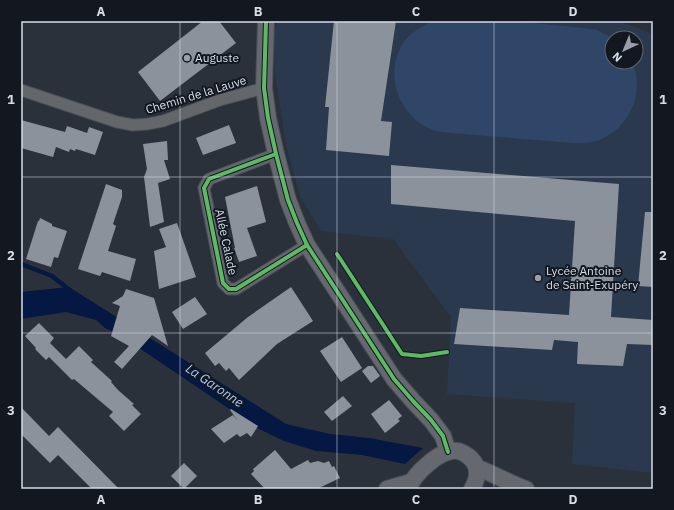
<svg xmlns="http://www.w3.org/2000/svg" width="674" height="510" viewBox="0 0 674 510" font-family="'IBM Plex Sans',sans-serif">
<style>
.built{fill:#2b394f;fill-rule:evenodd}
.green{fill:#304669}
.water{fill:#041843}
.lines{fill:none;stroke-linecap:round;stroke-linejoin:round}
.stream{stroke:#041843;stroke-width:4.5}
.building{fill:#8c929b}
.street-casing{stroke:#484d55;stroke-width:13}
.secondary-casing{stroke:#484d55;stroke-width:18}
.street{stroke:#63666b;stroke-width:11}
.secondary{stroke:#65686e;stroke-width:16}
.cycleway-casing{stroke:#131820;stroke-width:6}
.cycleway{stroke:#5cba63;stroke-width:4}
.grid{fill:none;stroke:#d5dce8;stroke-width:1;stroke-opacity:0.55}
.poi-dot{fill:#9aa0ab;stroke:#131820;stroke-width:1.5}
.labels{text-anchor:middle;stroke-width:4;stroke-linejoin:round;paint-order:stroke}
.poi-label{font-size:12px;fill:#d5dce8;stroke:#131820;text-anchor:start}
.street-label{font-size:12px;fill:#d5dce8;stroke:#131820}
.water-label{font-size:13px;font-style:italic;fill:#accafa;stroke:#131820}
.neatline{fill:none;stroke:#d5dce8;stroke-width:1.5}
.grid-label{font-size:13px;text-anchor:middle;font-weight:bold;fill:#d5dce8}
</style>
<rect width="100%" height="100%" fill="#2b313b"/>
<path class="built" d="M277 21H619L653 34V473L572 464 575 403 447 394 451 317 393 239 321 231 300 196 286 145 275 72 273 34ZM612 38H636V62H612Z"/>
<path class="green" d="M433 21H512L584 28 597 30 612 38V62H632C646 91 629 129 599 140 591 143 583 143 574 143L450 133C441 132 433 131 426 127 397 111 384 71 404 42 411 32 422 27 433 21Z"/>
<polygon class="water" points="69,287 286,424 330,434 369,438 423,448 405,464 362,455 316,451 284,441 259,429 120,335 105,328 96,320 66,312 21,319 21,292"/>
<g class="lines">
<polyline class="stream" points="21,264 52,276 71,291"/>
</g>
<g class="building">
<polygon points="203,21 219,21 236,43 160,101 138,72"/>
<polygon points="334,21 396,21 381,121 392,122 389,156 326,150 329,107 325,107"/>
<polygon points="21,120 65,132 67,126 87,133 89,127 103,132 95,155 76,149 75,151 70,149 69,152 56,147 53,157 21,148"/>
<polygon points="229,125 236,143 203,155 196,138"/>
<polygon points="167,141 168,160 164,160 170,179 158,183 164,222 150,227 144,177 147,169 143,144"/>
<polygon points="391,165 619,184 611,317 653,320 653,345 627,344 623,366 577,364 578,342 554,340 552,350 454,344 460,308 569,315 575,221 391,204"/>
<polygon points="106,184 122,190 122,197 113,224 116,226 108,251 136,259 130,281 102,272 100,276 78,269"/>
<polygon points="257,186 266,222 247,228 257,256 239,262 234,248 235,248 225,197"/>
<polygon points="645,212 653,212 653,287 638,286"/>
<polygon points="40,218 52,224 52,226 67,231 58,258 54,257 51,267 26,259 38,221 39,221"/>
<polygon points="177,223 196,277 159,289 154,251 166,247 159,229"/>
<polygon points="291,287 313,321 277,344 239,380 229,368 226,371 219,363 215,366 205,353 248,317"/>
<polygon points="126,289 154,298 168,346 152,335 122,369 114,362 129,346 111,336 120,306 112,303 123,296"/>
<polygon points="195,297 207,314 183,329 172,312"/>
<polygon points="39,323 54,338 50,343 66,359 79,346 93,360 91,362 112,381 111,382 118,390 134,404 132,405 141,414 124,431 109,416 113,412 74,379 72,380 49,357 46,360 35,349 36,348 25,336"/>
<polygon points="342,337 362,368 341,382 320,351"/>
<polygon points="368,366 373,366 380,376 371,383 362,371"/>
<polygon points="343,396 352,406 332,421 324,412"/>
<polygon points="389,400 402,416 398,419 400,421 385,433 371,414"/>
<polygon points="21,407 49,436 58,427 119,489 92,489 58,455 50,463 21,434"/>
<polygon points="231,409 258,426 251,437 247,433 240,437 237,434 224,443 211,429 233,415 238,421 230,410"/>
<polygon points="275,450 291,469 308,460 310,463 318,461 324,463 329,461 332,467 334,466 340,478 317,489 265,489 251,474 254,471 253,469"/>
<polygon points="184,463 197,476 184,489 171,476"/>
</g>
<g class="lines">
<g class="street-casing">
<g id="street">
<polyline points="21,90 117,122 133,125 148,124 163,121 220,100 264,88"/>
<polyline points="276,154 209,179 204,188 223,283 229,289 236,289 307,245"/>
</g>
</g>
<g class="secondary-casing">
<g id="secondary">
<polyline points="266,21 264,88 268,118 276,154 288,200 297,223 307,245 394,379 413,401 431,420 443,436 448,452"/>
<path d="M478 468C494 474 509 483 526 489"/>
<polyline points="387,489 411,482"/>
<path d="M408 489C414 474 440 449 457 451 461 451 465 454 468 456 480 465 479 477 472 489"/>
</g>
</g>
<use href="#street" class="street"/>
<use href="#secondary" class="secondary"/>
<g class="cycleway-casing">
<g id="cycleway">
<polyline points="266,21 264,88 268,118 276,154 288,200 297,223 307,245 394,379 413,401 431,420 443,436 448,452"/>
<polyline points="276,154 209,179 204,188 223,283 229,289 236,289 307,245"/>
<polyline points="337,254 402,354 421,356 447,352"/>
</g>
</g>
<use href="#cycleway" class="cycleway"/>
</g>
<path class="grid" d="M180 21V489M337 21V489M494 21V489M21 177H653M21 333H653"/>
<g class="poi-dot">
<circle cx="187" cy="58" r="4"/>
<circle cx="538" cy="278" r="4"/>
</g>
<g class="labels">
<g class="poi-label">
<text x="195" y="62">Auguste</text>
<text x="546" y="275">Lycée Antoine<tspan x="546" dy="14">de Saint-Exupéry</tspan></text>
</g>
<g class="street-label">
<text transform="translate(196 95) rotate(-17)" y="4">Chemin de la Lauve</text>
<text transform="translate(226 242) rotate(78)" y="4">Allée Calade</text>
</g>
<g class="water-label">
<text transform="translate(215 385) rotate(34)" y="5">La Garonne</text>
</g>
</g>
<rect width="674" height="510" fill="none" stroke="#131820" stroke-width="44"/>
<g transform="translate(624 50) rotate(224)"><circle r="19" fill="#131820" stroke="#616670"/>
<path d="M0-3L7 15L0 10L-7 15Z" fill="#9aa0ab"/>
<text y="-6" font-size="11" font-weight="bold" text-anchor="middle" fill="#d5dce8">N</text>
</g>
<rect x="22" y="22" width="630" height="466" class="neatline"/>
<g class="grid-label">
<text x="101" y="16">A</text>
<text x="258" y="16">B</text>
<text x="416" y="16">C</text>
<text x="573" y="16">D</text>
<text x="11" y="104">1</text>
<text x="663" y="104">1</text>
<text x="11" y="260">2</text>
<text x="663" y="260">2</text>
<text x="11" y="415">3</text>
<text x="663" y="415">3</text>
<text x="101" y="504">A</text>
<text x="258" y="504">B</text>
<text x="416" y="504">C</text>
<text x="573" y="504">D</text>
</g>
</svg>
